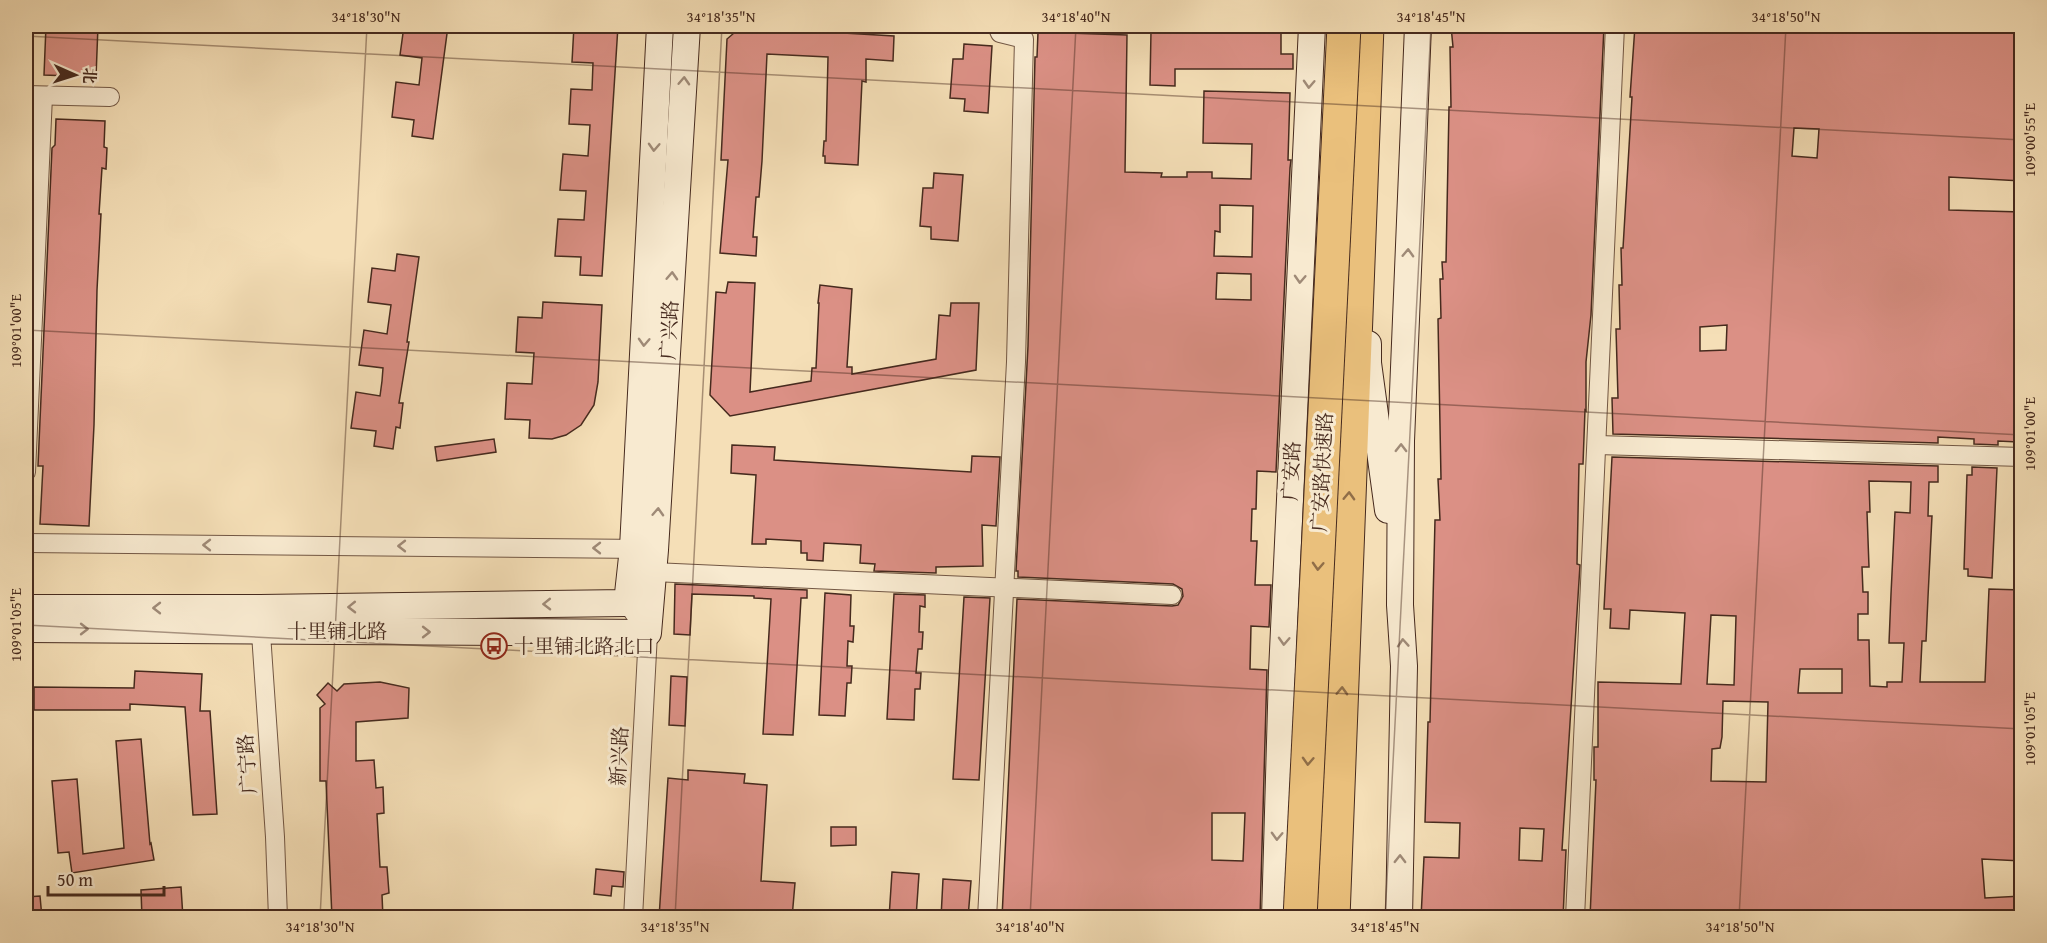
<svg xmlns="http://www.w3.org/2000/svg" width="2047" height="943" viewBox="0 0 2047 943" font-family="'Gentium Book Plus','Noto Serif SC',serif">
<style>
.building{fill:#db9085;stroke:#462a1e;stroke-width:1.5;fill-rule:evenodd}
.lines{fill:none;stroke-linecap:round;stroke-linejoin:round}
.street-casing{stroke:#725744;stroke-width:20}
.secondary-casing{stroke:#462a1e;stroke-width:28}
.highway-casing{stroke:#462a1e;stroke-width:35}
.street{stroke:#f8ead0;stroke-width:18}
.secondary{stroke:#f8ead0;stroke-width:26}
.highway{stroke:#eac07c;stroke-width:33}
.highway-bridge-casing{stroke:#462a1e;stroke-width:35;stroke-linecap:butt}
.highway-bridge{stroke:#eac07c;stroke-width:33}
.oneway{stroke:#9f8a77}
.oneway2{stroke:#906e48}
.ticks{fill:none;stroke:#462a1e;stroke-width:1.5;stroke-opacity:0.45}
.labels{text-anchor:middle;stroke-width:6;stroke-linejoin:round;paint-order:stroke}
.street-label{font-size:20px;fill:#462a1e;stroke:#f8ead0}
.poi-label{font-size:20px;fill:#462a1e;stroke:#f8ead0;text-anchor:start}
.neatline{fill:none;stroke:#462a1e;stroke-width:2}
.ticks-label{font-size:15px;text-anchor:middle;fill:#462a1e}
</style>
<rect width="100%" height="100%" fill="#f5dfb7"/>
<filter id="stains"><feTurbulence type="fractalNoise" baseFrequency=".00333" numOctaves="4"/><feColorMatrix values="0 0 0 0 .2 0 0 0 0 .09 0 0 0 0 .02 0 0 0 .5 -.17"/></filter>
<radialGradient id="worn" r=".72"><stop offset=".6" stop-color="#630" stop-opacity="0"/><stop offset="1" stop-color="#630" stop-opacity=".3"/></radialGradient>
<g class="building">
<polygon points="46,26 98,26 96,77 44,75"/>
<polygon points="404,26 448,26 433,139 412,136 414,120 392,117 396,82 419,85 422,58 400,55"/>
<polygon points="574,26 596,28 596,26 618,26 602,276 580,275 581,257 555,256 558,219 584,220 586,191 560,190 563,154 588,156 590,125 569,124 571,89 592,90 593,63 572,62"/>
<polygon points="1261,26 1281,26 1281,54 1293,54 1293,69 1175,69 1175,86 1150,85 1151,31 1257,33 1257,28 1261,28"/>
<path d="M1451 26H1604L1591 315 1586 362V411L1585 410 1583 464H1579L1577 564 1580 565 1562 850H1566L1563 918H1421L1424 857 1459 858 1460 823 1425 822 1428 722H1430L1435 520H1440L1438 479H1441L1438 319 1441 318 1440 279H1443L1442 262H1446L1449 107H1451L1450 47H1453ZM1520 828 1544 829 1542 861 1519 860Z"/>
<path d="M1635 26H2022V181L1949 177V210L2022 212V420L2021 427H2018V442L1998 441V445L1974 444V439L1938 437V443L1613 434 1612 398H1618L1616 329H1620L1619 285H1622L1621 248H1623L1632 97H1630ZM1794 128 1819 129 1817 158 1792 156ZM1727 325 1726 350 1700 351V327Z"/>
<polygon points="741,27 894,36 893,61 866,59 866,82 862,81 858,165 825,163 825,156 823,156 824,141 826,141 828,57 767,54 762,161 759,197 756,197 753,237 757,237 756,256 720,253 728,160 721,160 727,39"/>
<path d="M1038 32 1127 35 1125 172 1162 173 1161 177H1187V172H1212V178L1251 179 1252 144 1203 143 1204 91 1290 93 1288 160H1291L1290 168 1276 472 1257 471 1256 509H1252L1251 541H1257L1255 585H1271L1269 627 1251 626 1250 669 1267 670 1260 918H1002L1017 599 1172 606 1178 605 1183 596 1182 589 1173 584 1018 577V571H1016L1028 346 1035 57H1037ZM1220 205 1253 206 1252 257 1214 256 1215 231 1220 232ZM1217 273 1251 274V300L1216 299ZM1212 813H1245L1243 861 1212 860Z"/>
<polygon points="964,44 992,46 988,113 964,111 965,99 950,98 953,59 963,59"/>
<polygon points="56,119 105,121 104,147 107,148 106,169 102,168 99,214 101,214 97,290 94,425 89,526 40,524 43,466 38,466 52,148 55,145"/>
<polygon points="26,147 29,147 26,234"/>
<polygon points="934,173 963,175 958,241 931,239 931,227 920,226 923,188 933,188"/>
<polygon points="397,254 419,257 407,342 409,342 399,403 403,403 400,428 396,427 393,449 374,446 376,431 351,428 356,392 380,396 382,381 383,368 359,365 364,330 387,334 391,305 368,302 372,268 395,271"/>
<polygon points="728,282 755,283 750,392 811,381 812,368 816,368 819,303 818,303 820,285 852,289 847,367 852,367 852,374 936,359 939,315 950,316 951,303 979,303 976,370 730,416 710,395 716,292 726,293"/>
<polygon points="543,302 602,305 598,382 594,405 581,425 566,435 552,439 529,438 530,420 505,419 507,383 532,384 534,353 516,352 518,317 542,318"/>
<polygon points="494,439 496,452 437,461 435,447"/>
<polygon points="732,445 775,447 774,460 971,472 972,456 1000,457 996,526 982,525 983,566 936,567 936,573 874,571 875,564 860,563 861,545 824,543 823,561 807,560 807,553 801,553 801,541 766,539 766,544 752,544 756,475 731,473"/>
<path d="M1612 457 1938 466V482H1929L1928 516H1932L1928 597 1926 641H1922L1920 682H1985L1989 589 2022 590V861L1982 859 1985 898 2022 896V918H1590L1596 780H1594V747H1598V682L1681 684 1685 613 1630 610 1629 629 1610 628 1611 609H1604ZM1869 481 1911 482 1910 513 1895 512 1891 594 1889 643H1904L1902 682H1887V687L1870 686 1869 640H1858V614H1868V592H1863L1862 567H1869L1867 512H1870ZM1711 615 1736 616 1734 685 1707 684ZM1800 669H1842V693H1798ZM1723 701 1768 702 1766 782 1711 781 1712 749 1720 748 1722 737Z"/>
<polygon points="1972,467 1997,468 1992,578 1968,576 1968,569 1964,569 1967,475 1972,475"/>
<polygon points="675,584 807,590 807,598 801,598 793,735 763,734 771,599 754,598 754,596 692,594 690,635 674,634"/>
<polygon points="825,593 851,595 850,626 854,626 853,642 848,641 847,666 852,666 851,683 847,683 845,716 819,715"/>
<polygon points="894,594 925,595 925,607 920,606 919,632 923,632 922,649 918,649 916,673 921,673 920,689 915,689 914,720 887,719"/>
<polygon points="964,597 990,598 979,780 953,779"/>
<polygon points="135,671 202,674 200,711 210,711 217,814 193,815 185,707 130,704 130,710 34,710 34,687 134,688"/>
<polygon points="671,676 687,677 685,726 669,725"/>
<polygon points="380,682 409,688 408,718 356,722 356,761 374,760 376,788 383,787 384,813 377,814 380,867 387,867 389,893 382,895 383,918 332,918 326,781 320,781 320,708 325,704 317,695 328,683 337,691 344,684"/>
<polygon points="141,739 150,844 151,843 154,860 72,873 69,852 58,853 52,781 77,779 83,854 124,848 116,741"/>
<polygon points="688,770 745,774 744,783 767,785 761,881 795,883 792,918 659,918 668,778 688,780"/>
<polygon points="831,827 856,827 856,845 831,846"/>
<polygon points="596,869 624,872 623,887 612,886 611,896 594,894"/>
<polygon points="892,872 919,874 916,918 889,918"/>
<polygon points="943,879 971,881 968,918 941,918"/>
<polygon points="181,887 183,918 142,918 141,890"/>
<polygon points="40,896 42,918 26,918 26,897"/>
</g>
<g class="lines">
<g class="street-casing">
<g id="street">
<polyline points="26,95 110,97"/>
<polyline points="1597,445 2022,457"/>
<polyline points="26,472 43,96"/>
<polyline points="26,543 645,549"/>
<polyline points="653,572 1172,595"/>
<polyline points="627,603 648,633 633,918"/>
<polyline points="260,619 275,837 278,918"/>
<polyline points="987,918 1016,362 1024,39 1000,33 997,26"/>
<polyline points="1575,918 1615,26"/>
</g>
</g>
<g class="secondary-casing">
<g id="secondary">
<polyline points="1368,344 1368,363 1388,510"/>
<polyline points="26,608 260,608 627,603 633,548 660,26"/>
<polyline points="26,629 648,633 655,550 687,26"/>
<polyline points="1275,918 1282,672 1312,26"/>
<polyline points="1399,918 1404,666 1400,605 1401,441 1418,26"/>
</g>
</g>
<g class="highway-casing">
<polyline id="highway" points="1333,918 1367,26"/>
</g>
<use href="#street" class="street"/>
<use href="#secondary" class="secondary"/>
<use href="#highway" class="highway"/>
<g class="highway-bridge-casing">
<polyline id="highway-bridge" points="1300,918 1344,26"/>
</g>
<use href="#highway-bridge" class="highway-bridge"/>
</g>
<defs><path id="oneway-chevron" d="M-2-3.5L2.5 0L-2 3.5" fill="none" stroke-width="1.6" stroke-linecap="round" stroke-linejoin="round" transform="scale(1.5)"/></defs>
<g class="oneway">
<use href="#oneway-chevron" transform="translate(684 81) rotate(-87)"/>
<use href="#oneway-chevron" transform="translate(1309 84) rotate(93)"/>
<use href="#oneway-chevron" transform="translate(654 147) rotate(93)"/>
<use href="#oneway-chevron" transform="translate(1408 253) rotate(-88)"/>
<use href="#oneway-chevron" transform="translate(672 276) rotate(-87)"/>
<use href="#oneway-chevron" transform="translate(1300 279) rotate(93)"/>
<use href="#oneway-chevron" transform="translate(644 342) rotate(93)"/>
<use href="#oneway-chevron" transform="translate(1401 448) rotate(-89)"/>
<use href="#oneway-chevron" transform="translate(658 512) rotate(-87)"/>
<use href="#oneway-chevron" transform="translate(207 545) rotate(-180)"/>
<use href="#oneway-chevron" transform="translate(402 546) rotate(-180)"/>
<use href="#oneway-chevron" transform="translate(597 548) rotate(-180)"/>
<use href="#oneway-chevron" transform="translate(547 604) rotate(179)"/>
<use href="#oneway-chevron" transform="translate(352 607) rotate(179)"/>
<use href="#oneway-chevron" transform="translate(157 608) rotate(-180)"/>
<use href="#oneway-chevron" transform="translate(84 629)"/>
<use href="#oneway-chevron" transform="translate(426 632)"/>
<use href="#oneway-chevron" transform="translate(1284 641) rotate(93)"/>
<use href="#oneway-chevron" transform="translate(1403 643) rotate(-94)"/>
<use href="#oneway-chevron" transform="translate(1277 836) rotate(92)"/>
<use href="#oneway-chevron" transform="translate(1400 859) rotate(-89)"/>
</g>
<g class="oneway2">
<use href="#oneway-chevron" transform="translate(1349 496) rotate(-88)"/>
<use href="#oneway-chevron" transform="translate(1318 566) rotate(93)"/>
<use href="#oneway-chevron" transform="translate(1342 691) rotate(-88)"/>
<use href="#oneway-chevron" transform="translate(1308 761) rotate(93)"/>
</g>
<path class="ticks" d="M26 36 2022 140M26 330 2022 435M26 625 2022 729M320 918 367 26M675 918 722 26M1030 918 1076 26M1385 918 1431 26M1739 918 1786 26"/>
<defs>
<g id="bus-ring" transform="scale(1.35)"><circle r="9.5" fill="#f8ead0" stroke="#8f2418" stroke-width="1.5"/><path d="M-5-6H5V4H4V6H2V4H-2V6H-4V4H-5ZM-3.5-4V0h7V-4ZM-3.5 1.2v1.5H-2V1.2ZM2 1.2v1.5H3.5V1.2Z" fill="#8f2418"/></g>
</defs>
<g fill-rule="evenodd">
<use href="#bus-ring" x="494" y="646"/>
</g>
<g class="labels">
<g class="street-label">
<text transform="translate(669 330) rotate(-87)" y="7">广兴路</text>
<text transform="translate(1291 471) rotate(-87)" y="7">广安路</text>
<text transform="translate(1322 472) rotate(-87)" y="7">广安路快速路</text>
<text x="337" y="638">十里铺北路</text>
<text transform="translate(619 756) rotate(-87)" y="7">新兴路</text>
<text transform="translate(247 764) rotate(-94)" y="7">广宁路</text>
</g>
<g class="poi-label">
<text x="514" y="653">十里铺北路北口</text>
</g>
</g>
<rect width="2047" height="943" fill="none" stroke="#f5dfb7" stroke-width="66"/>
<g transform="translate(75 75) rotate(93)" stroke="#f8ead0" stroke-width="4.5" paint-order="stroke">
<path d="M0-4.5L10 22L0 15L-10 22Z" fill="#462a1e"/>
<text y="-9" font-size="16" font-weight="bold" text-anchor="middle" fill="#462a1e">北</text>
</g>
<path d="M48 886v9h116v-9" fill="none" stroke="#462a1e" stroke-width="3"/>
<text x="57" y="886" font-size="18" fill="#462a1e" stroke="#f8ead0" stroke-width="4.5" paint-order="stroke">50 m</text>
<rect x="33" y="33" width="1981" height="877" class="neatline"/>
<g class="ticks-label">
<text x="366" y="22">34°18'30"N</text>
<text x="721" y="22">34°18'35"N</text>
<text x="1076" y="22">34°18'40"N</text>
<text x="1431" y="22">34°18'45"N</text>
<text x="1786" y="22">34°18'50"N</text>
<text transform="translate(2030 140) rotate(-90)" y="5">109°00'55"E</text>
<text transform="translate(16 331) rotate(-90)" y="5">109°01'00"E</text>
<text transform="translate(2030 434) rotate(-90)" y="5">109°01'00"E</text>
<text transform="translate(16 625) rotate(-90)" y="5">109°01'05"E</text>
<text transform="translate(2030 729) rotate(-90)" y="5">109°01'05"E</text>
<text x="320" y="932">34°18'30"N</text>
<text x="675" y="932">34°18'35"N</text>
<text x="1030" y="932">34°18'40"N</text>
<text x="1385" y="932">34°18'45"N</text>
<text x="1740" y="932">34°18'50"N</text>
</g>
<rect width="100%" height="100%" filter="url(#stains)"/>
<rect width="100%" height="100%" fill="url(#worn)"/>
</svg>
